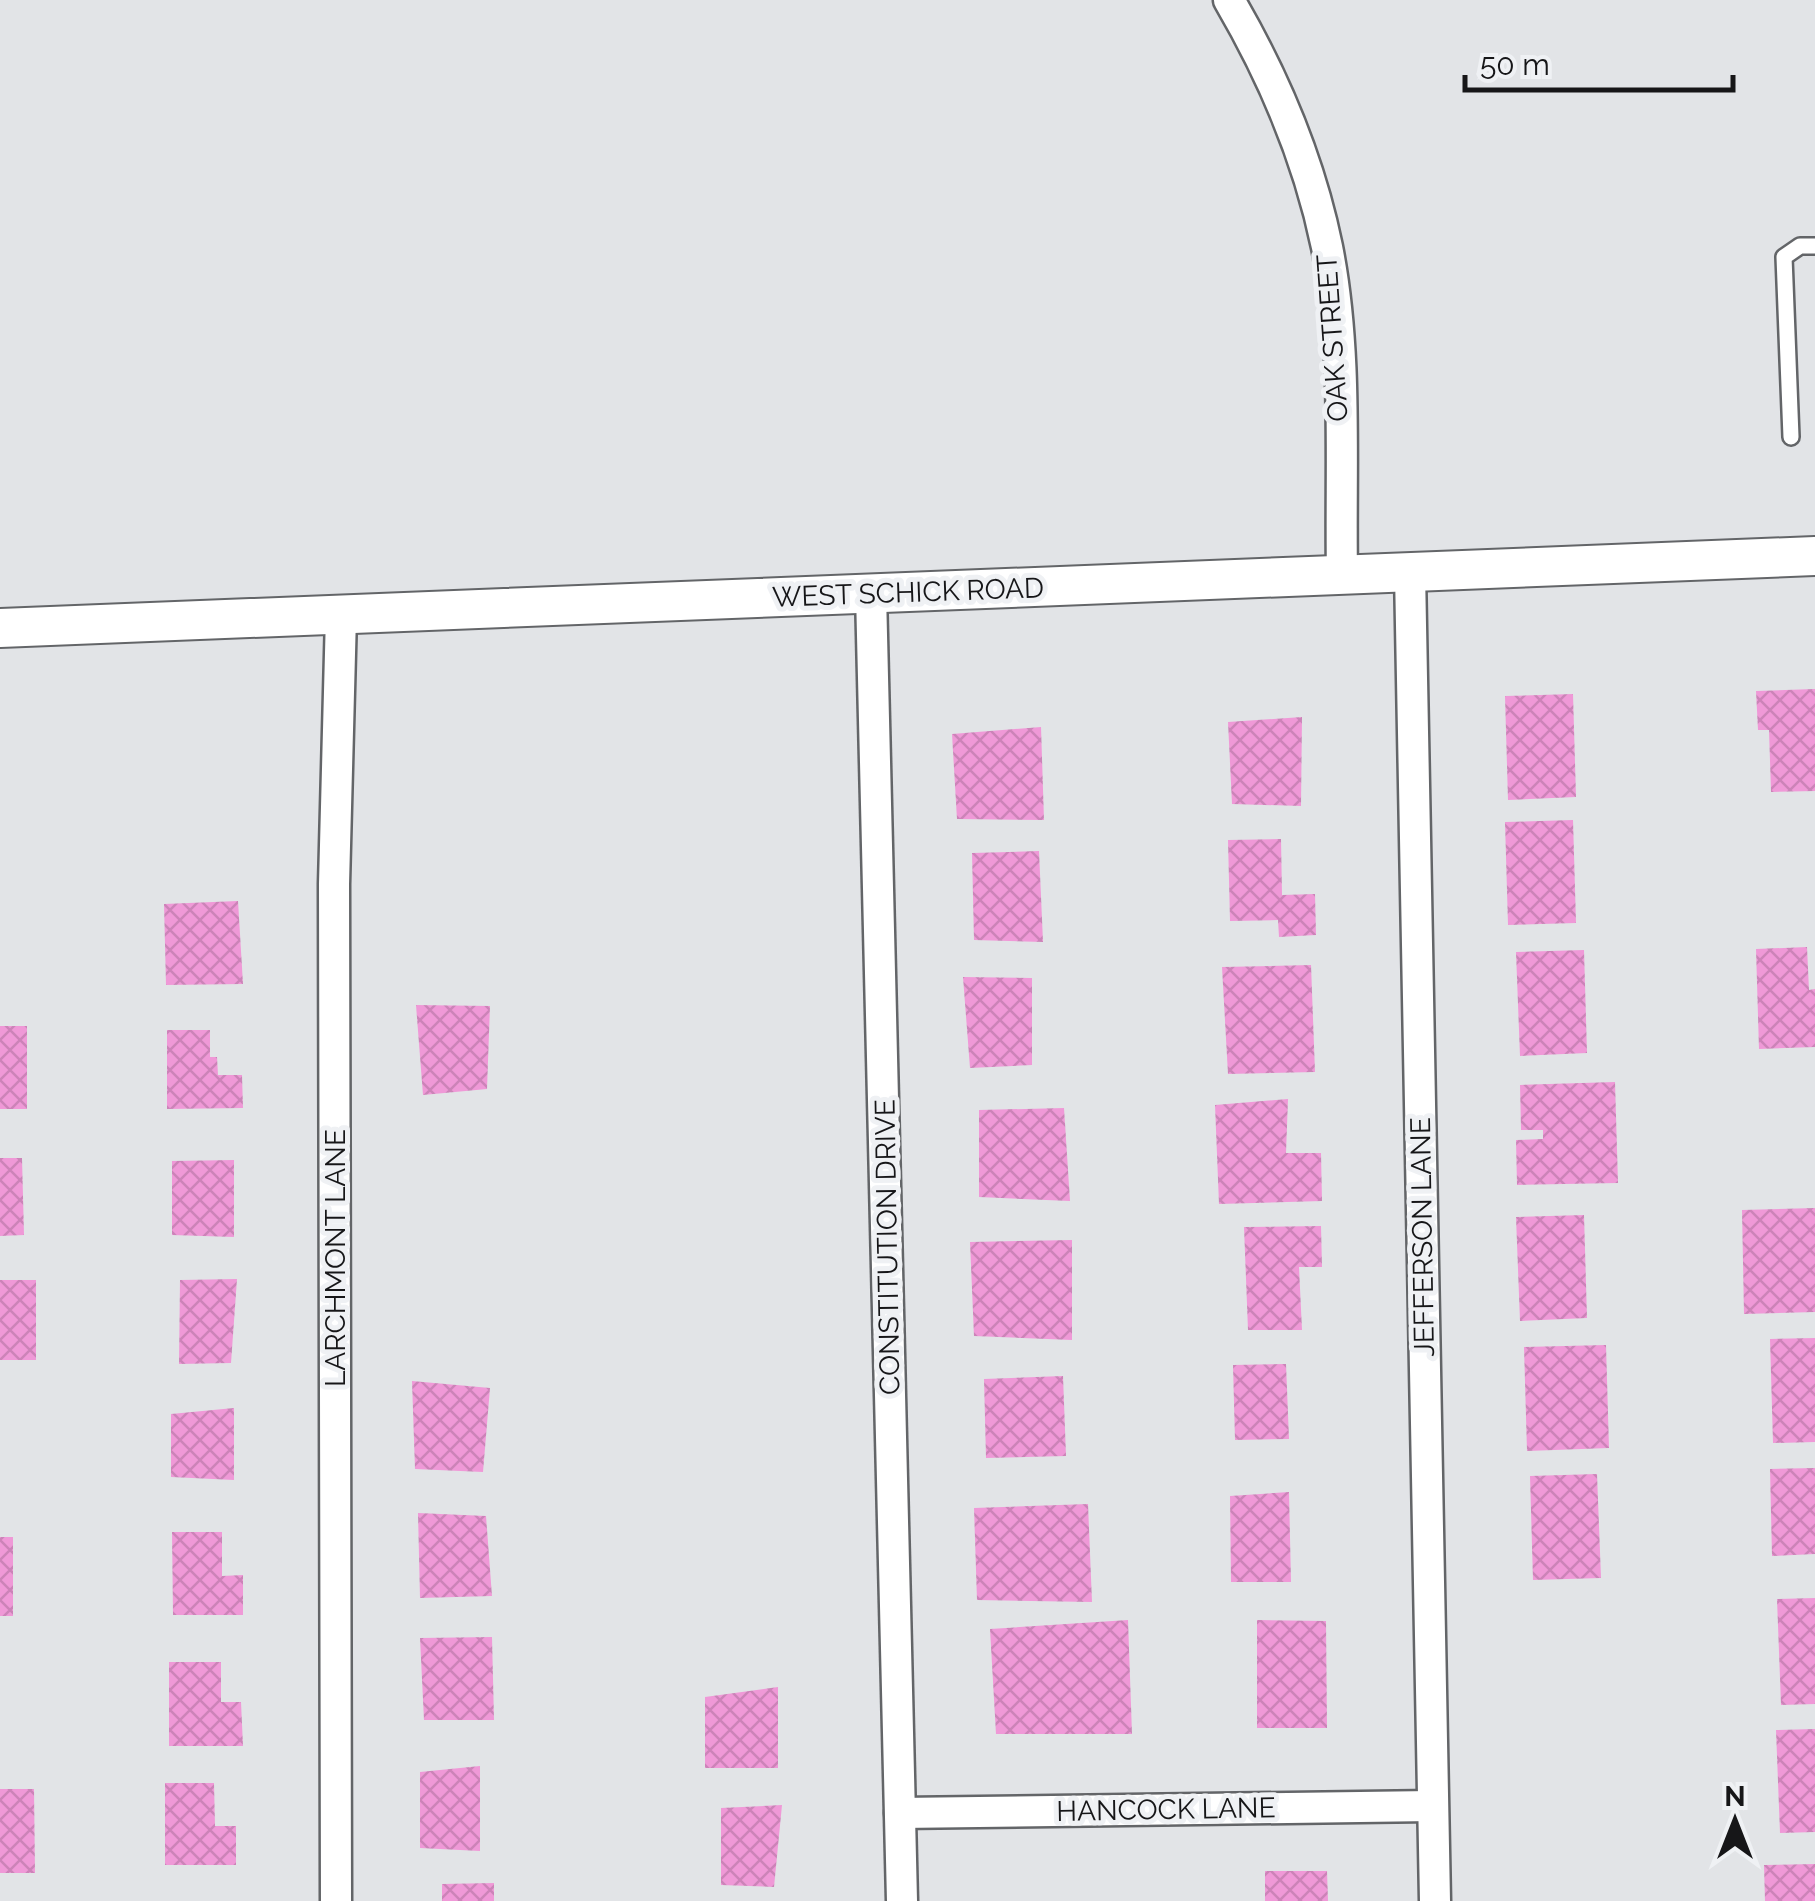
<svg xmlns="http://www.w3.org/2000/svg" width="1815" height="1901" viewBox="0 0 1815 1901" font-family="Raleway,sans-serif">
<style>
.building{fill:url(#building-cross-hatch)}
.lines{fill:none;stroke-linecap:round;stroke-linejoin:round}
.service-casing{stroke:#636568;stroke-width:20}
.minor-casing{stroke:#636568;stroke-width:35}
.tertiary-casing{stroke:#636568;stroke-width:42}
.service{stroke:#fff;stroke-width:15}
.minor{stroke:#fff;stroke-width:30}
.tertiary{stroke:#fff;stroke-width:38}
.labels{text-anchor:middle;stroke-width:10;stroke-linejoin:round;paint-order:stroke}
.street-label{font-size:28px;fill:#161618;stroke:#eff1f4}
</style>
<defs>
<pattern id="building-cross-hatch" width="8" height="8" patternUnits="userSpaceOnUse" patternTransform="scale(2.5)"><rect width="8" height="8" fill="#ef99d7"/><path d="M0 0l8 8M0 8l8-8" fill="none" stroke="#cc83b8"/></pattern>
</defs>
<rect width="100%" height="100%" fill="#e2e4e7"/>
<g class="building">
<polygon points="1815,689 1815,791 1771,792 1769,730 1758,730 1756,691"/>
<polygon points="1573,694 1576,797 1508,800 1505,696"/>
<polygon points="1302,717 1301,806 1232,804 1228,722"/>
<polygon points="1041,727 1044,820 957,819 952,734"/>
<polygon points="1573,820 1576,923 1508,925 1505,822"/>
<polygon points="1281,839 1282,895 1315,894 1316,935 1279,937 1278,920 1230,921 1228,840"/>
<polygon points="1039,851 1043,942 974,940 972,853"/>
<polygon points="238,901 243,984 166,985 164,904"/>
<polygon points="1807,947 1809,990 1815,989 1815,1047 1759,1049 1756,949"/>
<polygon points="1584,950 1587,1053 1520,1056 1516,952"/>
<polygon points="1311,965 1315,1072 1228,1074 1222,967"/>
<polygon points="963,977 1032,978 1032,1065 970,1068"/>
<polygon points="416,1005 490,1006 487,1089 423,1095"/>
<rect x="0" y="1026" width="27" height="83"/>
<polygon points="167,1030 210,1030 210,1057 217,1057 218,1075 242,1075 243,1108 167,1109"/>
<polygon points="1615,1082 1618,1183 1517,1185 1516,1140 1543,1139 1543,1130 1521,1130 1520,1085"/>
<polygon points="1288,1099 1286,1153 1321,1153 1322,1201 1219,1204 1215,1105"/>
<polygon points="1064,1108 1070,1201 979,1197 979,1110"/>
<polygon points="0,1158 22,1158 24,1235 0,1236"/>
<polygon points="234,1160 234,1237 172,1235 172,1161"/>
<polygon points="1815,1208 1815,1312 1744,1314 1742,1210"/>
<polygon points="1584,1215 1587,1318 1520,1321 1516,1217"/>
<polygon points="1321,1226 1322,1267 1299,1267 1302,1330 1248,1330 1244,1227"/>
<polygon points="1072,1240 1072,1340 974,1336 970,1242"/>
<polygon points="237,1279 231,1363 179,1364 180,1280"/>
<rect x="0" y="1280" width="36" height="80"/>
<polygon points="1815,1338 1815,1442 1773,1443 1770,1339"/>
<polygon points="1606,1345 1609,1448 1527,1451 1524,1347"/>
<polygon points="1286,1364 1289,1439 1235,1440 1233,1365"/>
<polygon points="1063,1376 1066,1456 986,1458 984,1379"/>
<polygon points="412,1381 490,1388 483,1472 415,1469"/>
<polygon points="234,1408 234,1480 171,1477 171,1414"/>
<polygon points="1815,1468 1815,1554 1772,1556 1770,1469"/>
<polygon points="1597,1474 1601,1578 1533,1580 1530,1476"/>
<polygon points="1289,1492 1291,1582 1231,1582 1230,1496"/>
<polygon points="1088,1504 1092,1602 977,1600 974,1508"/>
<polygon points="418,1513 486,1516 492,1596 420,1598"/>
<polygon points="172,1532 222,1532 222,1576 243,1575 243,1615 173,1615"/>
<rect x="0" y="1537" width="13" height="79"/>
<polygon points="1815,1598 1815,1704 1781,1705 1777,1599"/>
<polygon points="1128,1620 1132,1734 996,1734 990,1629"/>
<polygon points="1257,1620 1326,1621 1327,1728 1257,1728"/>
<polygon points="492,1637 494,1720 424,1720 420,1638"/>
<polygon points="169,1662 221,1662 221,1702 241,1702 243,1746 169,1746"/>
<polygon points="778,1687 778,1768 705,1768 705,1697"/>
<polygon points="1815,1729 1815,1832 1780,1833 1776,1730"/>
<polygon points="480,1766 480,1851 420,1848 420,1772"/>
<polygon points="165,1783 214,1783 215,1826 236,1826 236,1865 165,1865"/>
<polygon points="0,1789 34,1789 35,1873 0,1873"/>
<polygon points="782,1805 774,1887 721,1885 721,1808"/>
<polygon points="1815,1864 1815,1901 1765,1901 1764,1865"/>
<polygon points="1265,1871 1327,1871 1328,1901 1265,1901"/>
<polygon points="494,1883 494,1901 442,1901 442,1884"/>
</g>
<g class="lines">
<g class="service-casing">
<polyline id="service" points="1791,437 1784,257 1800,246 1815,246"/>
</g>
<g class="minor-casing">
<g id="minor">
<path d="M1229 0C1274 77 1309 159 1327 247 1348 353 1340 467 1342 575"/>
<polyline points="1410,572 1435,1901"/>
<polyline points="871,593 902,1901"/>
<polyline points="900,1813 1432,1806"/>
<polyline points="336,1901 334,884 341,615"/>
</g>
</g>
<g class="tertiary-casing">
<polyline id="tertiary" points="0,628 1815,556"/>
</g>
<use href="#service" class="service"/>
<use href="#minor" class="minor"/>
<use href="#tertiary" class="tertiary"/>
</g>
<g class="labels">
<g class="street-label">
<text transform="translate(1332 338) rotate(-94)" y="10">OAK STREET</text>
<text transform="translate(908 592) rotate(-2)" y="10">WEST SCHICK ROAD</text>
<text transform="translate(1422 1237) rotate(-91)" y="10">JEFFERSON LANE</text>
<text transform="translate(887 1247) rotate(-91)" y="10">CONSTITUTION DRIVE</text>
<text transform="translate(335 1258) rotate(-90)" y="10">LARCHMONT LANE</text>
<text transform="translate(1166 1809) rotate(-1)" y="10">HANCOCK LANE</text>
</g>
</g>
<g transform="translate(1735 1821)" stroke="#eff1f4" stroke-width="8" paint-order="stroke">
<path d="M0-8L18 38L0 25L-18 38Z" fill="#161618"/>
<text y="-15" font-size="28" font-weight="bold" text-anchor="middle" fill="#161618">N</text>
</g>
<path d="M1465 75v15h268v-15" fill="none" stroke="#161618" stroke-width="5"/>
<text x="1480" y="75" font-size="30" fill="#161618" stroke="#eff1f4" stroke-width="8" paint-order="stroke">50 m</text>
</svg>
